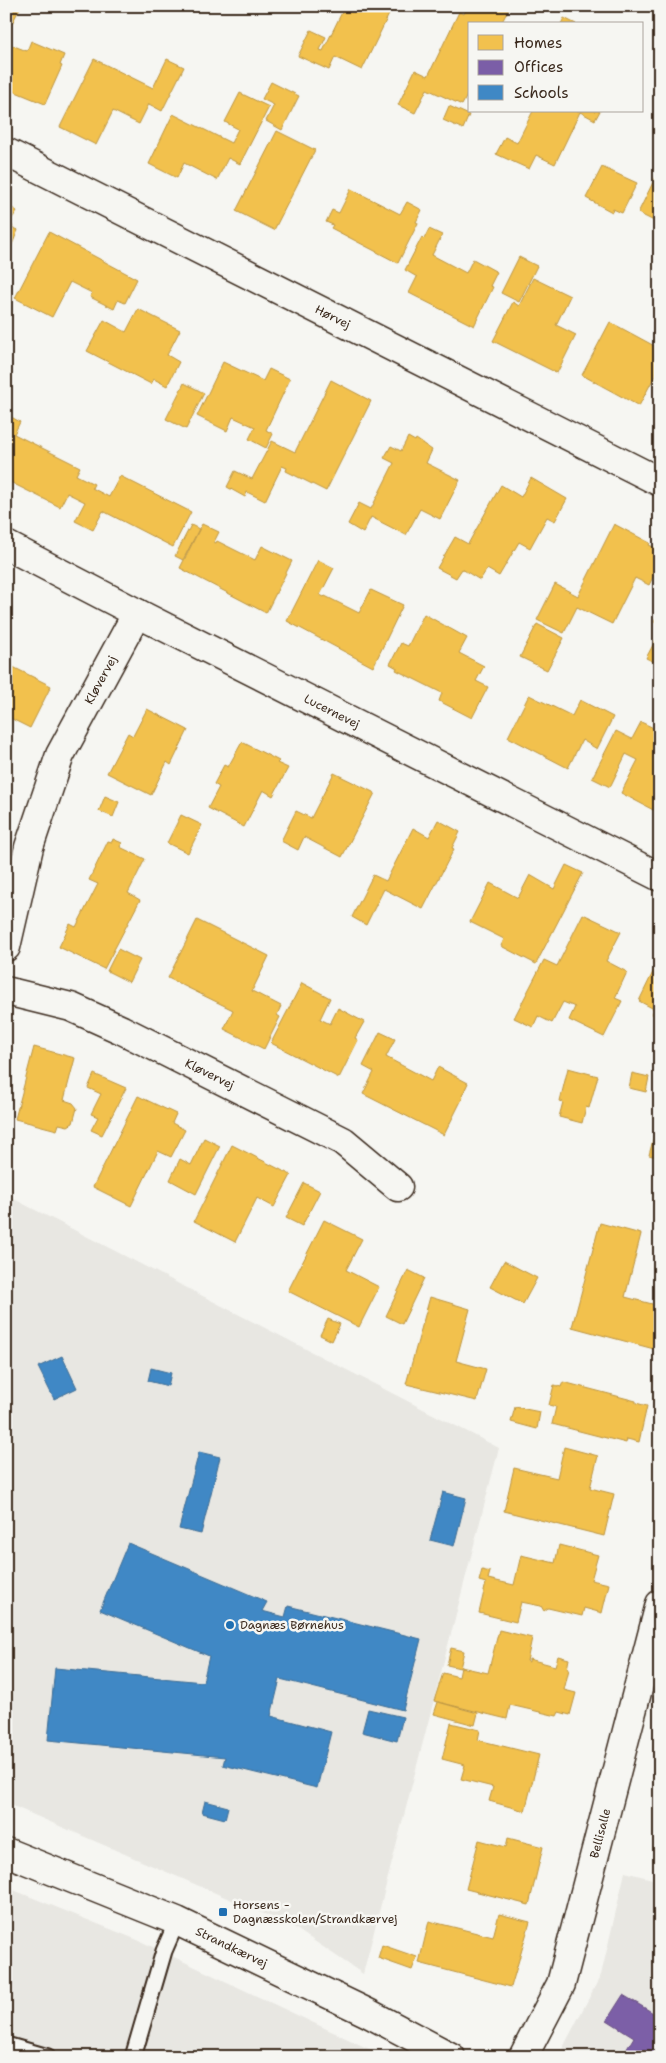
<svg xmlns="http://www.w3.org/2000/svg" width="666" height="2063" viewBox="0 0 666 2063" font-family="'Shantell Sans',sans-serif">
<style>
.built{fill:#e8e7e2}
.homes{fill:#f2c14e;stroke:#bb9440}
.offices{fill:#7b5ea7;stroke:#684e7e}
.schools{fill:#3f88c5;stroke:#3e6c93}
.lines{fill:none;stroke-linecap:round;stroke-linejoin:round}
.service-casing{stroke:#3b2a1e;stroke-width:19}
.minor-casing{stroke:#3b2a1e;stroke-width:31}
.secondary-casing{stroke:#3b2a1e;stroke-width:31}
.service{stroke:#f6f6f2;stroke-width:15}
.minor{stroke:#f6f6f2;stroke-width:28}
.secondary{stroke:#f6f6f2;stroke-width:28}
.poi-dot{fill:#1f6fb2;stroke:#f6f6f2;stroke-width:2}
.labels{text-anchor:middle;stroke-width:5;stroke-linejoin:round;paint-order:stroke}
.street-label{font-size:12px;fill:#3b2a1e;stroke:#f6f6f2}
.poi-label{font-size:12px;fill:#3b2a1e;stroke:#f6f6f2;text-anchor:start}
</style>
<rect width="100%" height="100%" fill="#f6f6f2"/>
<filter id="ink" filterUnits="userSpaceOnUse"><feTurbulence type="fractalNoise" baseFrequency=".02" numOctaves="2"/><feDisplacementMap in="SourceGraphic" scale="10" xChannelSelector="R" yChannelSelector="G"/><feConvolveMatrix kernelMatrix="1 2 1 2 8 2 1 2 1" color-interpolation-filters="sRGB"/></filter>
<g filter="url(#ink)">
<g class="built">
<polygon points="6,1195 499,1448 363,1974 292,1926 6,1803"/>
<polygon points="625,1872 660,1881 660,2057 558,2057 601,1975"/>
<polygon points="6,1887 140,1941 386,2057 6,2057"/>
</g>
<g class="homes">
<polygon points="6,6 21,6 8,31 6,30"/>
<polygon points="345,6 393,6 362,70 335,57 329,70 298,56 311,30 326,37 320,50 323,51"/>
<polygon points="468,6 505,6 509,8 501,24 470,24 470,90 462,105 427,89 415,113 398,105 415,70 428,76 459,12 464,14"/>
<polygon points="564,18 576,24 561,24"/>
<polygon points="31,41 64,55 60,65 62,66 45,104 6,88 6,43 27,51"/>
<polygon points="94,59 153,88 167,59 184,67 162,111 149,104 139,124 113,111 96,145 60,127"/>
<polygon points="271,82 299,96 282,130 266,121 274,105 262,99"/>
<polygon points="240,93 269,107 240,164 228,158 217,180 184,163 177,178 149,164 173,114 231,143 238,129 225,122"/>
<polygon points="449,106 469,115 463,129 443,120"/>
<polygon points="533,111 600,111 595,120 580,112 555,164 536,155 529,169 496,154 505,137 517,143"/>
<polygon points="277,131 315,150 274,230 236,211"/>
<polygon points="602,167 637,183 622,213 613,209 612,212 586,198"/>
<polygon points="660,168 660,224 638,213"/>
<polygon points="351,189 400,214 407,202 422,210 416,222 418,223 398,263 331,228 333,225 326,222 332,210 339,213"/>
<polygon points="6,204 17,211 9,223 13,226 12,228 18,230 7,257"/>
<polygon points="429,229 442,235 432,255 466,273 473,259 497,272 490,286 493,287 474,326 409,293 417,277 405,270 422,237 424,239"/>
<polygon points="49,232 137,279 125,303 118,300 114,309 90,297 92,293 70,282 52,317 15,298"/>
<polygon points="519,257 537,266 519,302 501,293"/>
<polygon points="533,278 570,296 556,325 576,335 557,373 493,341 513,302 519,306"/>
<polygon points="138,309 180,330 167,355 179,362 167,386 154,379 151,384 87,351 104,320 126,332"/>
<polygon points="610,322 660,349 660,366 639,406 582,375"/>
<polygon points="223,362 263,381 269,369 290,379 266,430 273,434 266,448 249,439 255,427 233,417 227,431 197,416"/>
<polygon points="331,380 371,401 326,491 286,471 287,468 282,466 265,501 247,492 245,497 227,487 235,471 252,479 272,441 295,452"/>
<polygon points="184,383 204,393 186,429 166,419"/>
<polygon points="6,414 20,422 14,434 80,467 76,475 94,484 92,488 109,497 120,476 191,512 173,547 103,511 93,530 75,521 85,502 67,493 60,507 6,480"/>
<polygon points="408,437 415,441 416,439 432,450 426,463 460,480 440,519 420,509 406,535 371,517 363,533 348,524 359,503 371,509 394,463 384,458 391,446 401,451"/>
<polygon points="531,478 567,499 555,521 547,517 530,548 519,542 499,576 487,569 480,580 462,569 456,578 437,568 455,537 468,544 501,485 521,497"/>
<polygon points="202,524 219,532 214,542 216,543 217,541 255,560 262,546 292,561 266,613 180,568"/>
<polygon points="614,524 650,543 649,545 660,550 660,564 649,585 635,578 612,624 577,607 564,633 537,620 555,584 578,596"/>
<polygon points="191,525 199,529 183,560 175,556"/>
<polygon points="318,560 334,568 320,595 324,597 325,596 359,613 371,590 403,605 373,667 287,621"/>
<polygon points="660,610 660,625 654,622"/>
<polygon points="424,614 467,638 459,653 484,666 476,681 488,687 472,718 439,701 442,693 396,670 397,668 390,664 401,643 408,646"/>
<polygon points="537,624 564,638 547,670 520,657"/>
<polygon points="660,632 660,665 646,658"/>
<polygon points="7,664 51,686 30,728 6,716"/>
<polygon points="529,695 572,716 580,700 613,717 597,749 582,740 568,768 508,737"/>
<polygon points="147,709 188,730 171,765 167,762 151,795 107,773 128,733 133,736"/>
<polygon points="641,722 660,731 659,813 621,793 638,760 626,754 610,787 592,778 616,731 632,739"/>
<polygon points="242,742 279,761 277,763 288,768 273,796 263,790 244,827 208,808 219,787 214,784 224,765 228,767"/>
<polygon points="334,773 375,793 342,857 304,837 298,850 281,841 296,811 311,818"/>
<polygon points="105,796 119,802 113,817 99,811"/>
<polygon points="181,815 202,825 188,853 167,843"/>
<polygon points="438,820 460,832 452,848 454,849 423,909 384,889 366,925 352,917 373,875 386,881 413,828 429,837"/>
<polygon points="113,839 122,843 120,847 145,859 128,893 140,900 104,969 59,947 70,924 76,927 98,884 89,880 108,841 112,842"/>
<polygon points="566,865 583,873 536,964 501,946 504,939 470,922 490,883 518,898 530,875 554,889"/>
<polygon points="583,914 621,932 606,961 627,972 615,998 622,1001 604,1037 569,1020 575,1007 563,1002 552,1023 538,1016 533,1027 514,1018 544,960 557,966"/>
<polygon points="197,920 269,956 252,991 281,1006 277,1015 280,1017 264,1049 224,1029 233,1010 168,978"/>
<polygon points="118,949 140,960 129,982 107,971"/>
<polygon points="657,964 660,965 660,1018 652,1014 654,1009 639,1001"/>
<polygon points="302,983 330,998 320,1019 330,1024 338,1008 364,1022 355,1038 358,1040 339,1078 271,1043"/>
<polygon points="380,1032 395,1039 386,1057 431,1081 438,1067 468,1083 462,1096 463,1097 444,1135 363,1094 374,1072 363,1066"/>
<polygon points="34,1047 75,1058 64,1100 73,1103 77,1108 73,1123 68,1126 59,1124 57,1130 15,1119"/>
<polygon points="568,1068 598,1076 589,1108 586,1107 582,1123 559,1117 563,1102 560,1101"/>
<polygon points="632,1073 649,1077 646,1092 629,1088"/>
<polygon points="94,1074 126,1088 102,1135 91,1130 98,1117 91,1114 101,1094 88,1088"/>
<polygon points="138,1096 176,1114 172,1123 185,1130 171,1157 158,1151 131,1206 93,1187"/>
<polygon points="660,1114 660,1158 649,1155"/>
<polygon points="204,1138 220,1146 196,1194 170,1180 180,1159 191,1165"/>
<polygon points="232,1145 291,1175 274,1207 257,1198 235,1242 194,1221"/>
<polygon points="304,1183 320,1191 302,1226 286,1218"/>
<polygon points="324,1220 362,1239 346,1270 379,1287 359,1327 288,1291"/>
<polygon points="600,1223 641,1234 625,1297 660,1306 660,1326 654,1349 572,1327"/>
<polygon points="504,1261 537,1278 523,1304 490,1287"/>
<polygon points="408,1270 424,1278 402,1324 386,1316"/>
<polygon points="430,1297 470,1309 456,1361 486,1369 477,1401 406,1384"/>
<polygon points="328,1319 340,1324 332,1341 320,1335"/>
<polygon points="563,1382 636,1401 636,1403 647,1406 639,1442 627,1439 626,1443 552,1424 556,1407 549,1405 554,1385 561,1387"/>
<polygon points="515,1407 540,1412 537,1429 511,1422"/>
<polygon points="564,1447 598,1456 590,1488 614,1494 604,1536 504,1511 514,1468 557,1478"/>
<polygon points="559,1545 598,1555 591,1580 609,1584 602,1613 584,1608 582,1616 548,1608 544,1611 541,1606 521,1602 516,1622 479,1613 486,1583 479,1581 482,1570 490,1572 488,1579 514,1585 521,1555 555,1563"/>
<polygon points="499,1630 532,1638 527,1661 529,1662 529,1659 555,1666 558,1656 569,1659 567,1669 569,1669 564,1690 576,1693 570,1715 559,1712 557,1716 510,1705 507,1719 434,1701 443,1673 459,1677 461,1667 488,1673"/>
<polygon points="451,1648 464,1651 460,1668 447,1665"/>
<polygon points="438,1702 478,1713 475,1725 434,1714"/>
<polygon points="451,1723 480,1730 478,1740 539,1755 525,1811 489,1801 493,1787 461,1779 465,1765 442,1759"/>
<polygon points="508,1838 543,1847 529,1905 466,1889 479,1840 506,1847"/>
<polygon points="499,1914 530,1922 511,1987 419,1963 429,1921 493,1937"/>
<polygon points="382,1945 417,1957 412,1970 378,1958"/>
</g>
<polygon class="offices" points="623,1995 660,2017 660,2057 622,2057 634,2037 607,2020"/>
<g class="schools">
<polygon points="62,1356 77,1388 54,1399 38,1367"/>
<polygon points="151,1368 171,1373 168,1386 148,1381"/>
<polygon points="199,1452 220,1457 201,1534 179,1529"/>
<polygon points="443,1492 466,1498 454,1546 430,1540"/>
<polygon points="128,1543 267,1602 262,1611 285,1617 288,1606 421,1639 403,1710 280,1679 271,1716 331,1732 317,1788 223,1765 225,1757 48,1740 55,1668 203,1682 209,1656 100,1610"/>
<polygon points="368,1709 403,1717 397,1741 362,1732"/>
<polygon points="205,1801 228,1807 225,1819 202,1813"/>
</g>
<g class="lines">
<g class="service-casing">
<g id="service">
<polyline points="6,2045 48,2057"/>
<polyline points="133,2057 164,1951 177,1921"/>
</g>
</g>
<g class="minor-casing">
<g id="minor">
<path id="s1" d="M6 152 660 482"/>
<path id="s2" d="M6 545 137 613 660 877"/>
<path id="s3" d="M6 947 29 847 60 755 137 613"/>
<path id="s4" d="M6 991 71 1007 122 1030 343 1141 398 1187"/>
<path id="s5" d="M523 2057 561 1984 660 1604"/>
</g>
</g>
<g class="secondary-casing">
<g id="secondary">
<path id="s6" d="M6 1852 177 1921 368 2013 451 2057"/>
</g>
</g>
<use href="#service" class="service"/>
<use href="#minor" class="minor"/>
<use href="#secondary" class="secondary"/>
</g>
</g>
<g class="poi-dot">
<circle cx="230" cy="1625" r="5"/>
<rect x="218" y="1907" width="10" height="10" rx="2.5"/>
</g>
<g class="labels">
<g class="street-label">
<text dy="4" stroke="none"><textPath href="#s1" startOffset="366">Hørvej</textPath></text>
<text dy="4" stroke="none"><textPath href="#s3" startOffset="285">Kløvervej</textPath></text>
<text dy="4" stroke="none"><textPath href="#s2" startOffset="366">Lucernevej</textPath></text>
<text dy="4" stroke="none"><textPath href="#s4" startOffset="221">Kløvervej</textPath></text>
<text dy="4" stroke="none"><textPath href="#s5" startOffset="238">Bellisalle</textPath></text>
<text dy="4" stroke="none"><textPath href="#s6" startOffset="245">Strandkærvej</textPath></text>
</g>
<g class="poi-label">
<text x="240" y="1629">Dagnæs Børnehus</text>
<text x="233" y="1909">Horsens -<tspan x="233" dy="14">Dagnæsskolen/Strandkærvej</tspan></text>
</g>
</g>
<rect width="666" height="2063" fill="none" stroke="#f6f6f2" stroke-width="25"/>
<rect x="12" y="12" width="641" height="2038" fill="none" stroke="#3b2a1e" stroke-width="2" filter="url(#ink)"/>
<rect x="468" y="22" width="175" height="90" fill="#f6f6f2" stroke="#aba49d"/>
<rect x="478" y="35" width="25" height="15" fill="#f2c14e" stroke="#aba49d"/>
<text x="514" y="48" font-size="15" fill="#3b2a1e">Homes</text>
<rect x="478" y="60" width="25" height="15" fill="#7b5ea7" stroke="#aba49d"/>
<text x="514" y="72" font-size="15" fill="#3b2a1e">Offices</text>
<rect x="478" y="85" width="25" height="15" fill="#3f88c5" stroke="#aba49d"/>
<text x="514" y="98" font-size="15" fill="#3b2a1e">Schools</text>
</svg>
